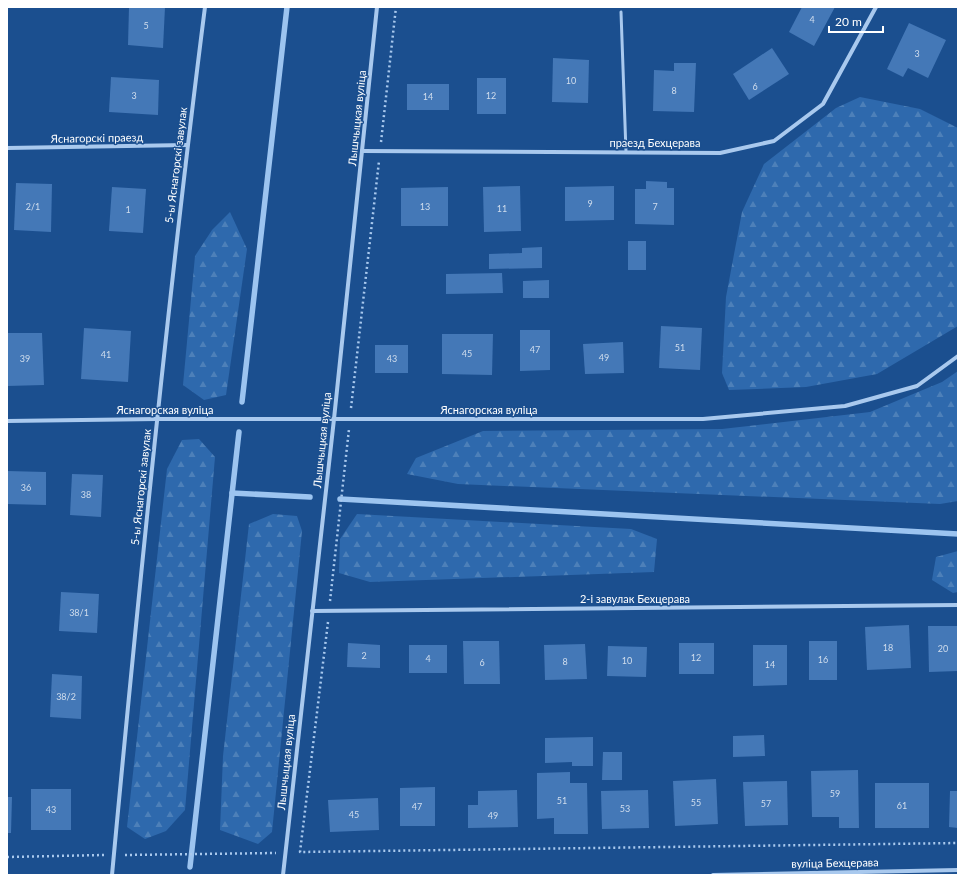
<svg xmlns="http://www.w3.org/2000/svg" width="965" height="882" viewBox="0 0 965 882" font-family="Lato,sans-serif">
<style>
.forest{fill:url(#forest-firs)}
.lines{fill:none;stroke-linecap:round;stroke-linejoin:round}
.stream{stroke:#9cc4f0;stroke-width:5.5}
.building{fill:#4478b7}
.path{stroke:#a9c9ee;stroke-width:2.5;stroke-dasharray:2 3;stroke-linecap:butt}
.lane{stroke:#a9c9ee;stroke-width:3}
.street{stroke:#a9c9ee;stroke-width:4}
.labels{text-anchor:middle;stroke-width:3;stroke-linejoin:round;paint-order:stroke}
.number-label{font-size:9px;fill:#d0dded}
.street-label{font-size:11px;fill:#fff;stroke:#1b4f8f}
</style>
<defs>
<pattern id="forest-firs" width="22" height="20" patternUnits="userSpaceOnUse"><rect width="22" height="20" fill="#2e69ad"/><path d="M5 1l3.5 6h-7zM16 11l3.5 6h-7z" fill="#4d80b9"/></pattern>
</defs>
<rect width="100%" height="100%" fill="#1b4f8f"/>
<g class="forest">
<polygon points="860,97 920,109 958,128 958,326 877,374 806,387 729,390 722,373 726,297 742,212 764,164 836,108"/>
<polygon points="230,212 247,249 226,395 204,400 183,385 195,256 212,230"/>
<polygon points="958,371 958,501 940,504 458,484 407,474 416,458 483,431 722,429 870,412 942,382"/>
<polygon points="199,439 215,457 185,810 166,831 145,839 127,827 167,469 182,440"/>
<polygon points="273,514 297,516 302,531 272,832 258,844 220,830 223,756 249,524"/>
<polygon points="357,514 631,529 657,539 654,572 370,582 339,573 340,539"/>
<polygon points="958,551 958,592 953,593 932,580 936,557"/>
</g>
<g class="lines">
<g class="stream">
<polyline points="242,402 287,7"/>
<polyline points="232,493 310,497"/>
<polyline points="340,499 958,534"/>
<polyline points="190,867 239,432"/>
</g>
</g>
<g class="building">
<polygon points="129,7 165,7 163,48 128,45"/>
<polygon points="802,7 835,7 814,46 789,32"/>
<polygon points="909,23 946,40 928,78 908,68 903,77 887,69"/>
<polygon points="772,48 789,74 749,100 733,74"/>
<polygon points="553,58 589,60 588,103 552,102"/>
<polygon points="674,63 696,63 694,112 653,111 654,70 674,71"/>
<polygon points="111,77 159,80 158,115 109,112"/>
<rect x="477" y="78" width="29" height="36"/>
<rect x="407" y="84" width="42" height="26"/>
<polygon points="646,181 667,182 667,188 674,188 674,225 635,224 635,189 646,189"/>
<polygon points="16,183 52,184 51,232 14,230"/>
<polygon points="520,186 521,231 484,232 483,187"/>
<polygon points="614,186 614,220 565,221 565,187"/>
<polygon points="112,187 146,189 143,233 109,231"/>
<polygon points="448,187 448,226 401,226 401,188"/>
<rect x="628" y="241" width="18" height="29"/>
<polygon points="542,247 542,268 489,269 489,254 522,253 522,248"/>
<polygon points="502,273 503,293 446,294 446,274"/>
<polygon points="549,280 549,298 523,298 523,281"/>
<polygon points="661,326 702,328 700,370 659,368"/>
<polygon points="84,328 131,331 128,382 81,379"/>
<polygon points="520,330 550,330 550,370 520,371"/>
<polygon points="7,333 42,333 44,385 7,386"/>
<polygon points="442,334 493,334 492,375 442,374"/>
<polygon points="623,342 624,373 585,374 583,344"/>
<rect x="375" y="345" width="33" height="28"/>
<polygon points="7,471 46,472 46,505 7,504"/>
<polygon points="72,474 103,475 101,517 70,515"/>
<polygon points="61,592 99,594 97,633 59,631"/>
<polygon points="909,625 911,668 867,670 865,627"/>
<polygon points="928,626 958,626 958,671 929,672"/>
<polygon points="463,641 499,641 500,684 464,684"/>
<rect x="809" y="641" width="28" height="39"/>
<polygon points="348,643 380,645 380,668 347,667"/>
<rect x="679" y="643" width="35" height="31"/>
<polygon points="585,644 587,679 545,680 544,645"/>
<rect x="409" y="645" width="38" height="28"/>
<polygon points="753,645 787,645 787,685 753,686"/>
<polygon points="608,646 647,647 646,677 607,676"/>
<polygon points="52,674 82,676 81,719 50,717"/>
<polygon points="764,735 765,756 733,757 733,736"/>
<polygon points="593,737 593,766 572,766 572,762 545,763 545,738"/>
<polygon points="603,752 622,752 622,780 602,780"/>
<polygon points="858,770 859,828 839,828 839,817 812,817 811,771"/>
<polygon points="570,772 570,783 587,783 588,834 554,834 554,818 537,819 537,773"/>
<polygon points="716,779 718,824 675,826 673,781"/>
<polygon points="787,781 788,825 745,826 743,782"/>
<rect x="875" y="783" width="54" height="45"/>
<polygon points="435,787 435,826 400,826 400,788"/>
<rect x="31" y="789" width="40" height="41"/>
<polygon points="517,790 518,827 468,828 468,805 478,805 478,791"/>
<polygon points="648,790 649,828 602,829 601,791"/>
<polygon points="950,791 958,791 958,828 949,827"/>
<polygon points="7,797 12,797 11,833 7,833"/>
<polygon points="378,798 379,830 330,832 328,800"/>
</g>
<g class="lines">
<g class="path">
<polyline points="381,142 396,7"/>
<polyline points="351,408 379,161"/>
<polyline points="330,601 349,429"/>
<polyline points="328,622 300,852 958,843"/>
<polyline points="125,855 276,853"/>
<polyline points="7,857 104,855"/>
</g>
<polyline class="lane" points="621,12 626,152"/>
<g class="street">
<polyline points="7,148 187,145"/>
<polyline points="362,151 720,153 774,141 823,104 876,7"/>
<polyline points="7,421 157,419 703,419 845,406 917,386 958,356"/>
<polyline points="312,611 958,605"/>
<path d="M112 875C139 585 168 296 205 7"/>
<polyline points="283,875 334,419 377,7"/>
<polyline points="713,875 958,870"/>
</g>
</g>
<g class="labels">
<g class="number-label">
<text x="812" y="23">4</text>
<text x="146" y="29">5</text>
<text x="917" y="57">3</text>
<text x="571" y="84">10</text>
<text x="755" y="90">6</text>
<text x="674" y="94">8</text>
<text x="134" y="99">3</text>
<text x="491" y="99">12</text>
<text x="428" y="100">14</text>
<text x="590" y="207">9</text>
<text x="33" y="210">2/1</text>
<text x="425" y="210">13</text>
<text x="655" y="210">7</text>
<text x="502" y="212">11</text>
<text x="128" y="213">1</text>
<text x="680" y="351">51</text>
<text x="535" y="353">47</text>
<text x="467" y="357">45</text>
<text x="106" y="358">41</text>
<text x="604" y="361">49</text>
<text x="25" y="362">39</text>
<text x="392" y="362">43</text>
<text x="26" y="491">36</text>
<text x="86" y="498">38</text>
<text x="79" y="616">38/1</text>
<text x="888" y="651">18</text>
<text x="943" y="652">20</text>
<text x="364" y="659">2</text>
<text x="696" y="661">12</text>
<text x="428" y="662">4</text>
<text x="823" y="663">16</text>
<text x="627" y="664">10</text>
<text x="565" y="665">8</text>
<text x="482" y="666">6</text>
<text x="770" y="668">14</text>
<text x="66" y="700">38/2</text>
<text x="835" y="797">59</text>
<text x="562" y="804">51</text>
<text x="696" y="806">55</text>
<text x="766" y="807">57</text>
<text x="902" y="809">61</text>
<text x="417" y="810">47</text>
<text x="625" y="812">53</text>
<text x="51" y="813">43</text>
<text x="354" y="818">45</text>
<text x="493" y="819">49</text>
</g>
<g class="street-label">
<text transform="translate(357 118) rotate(-84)" y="4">Лышчыцкая вуліца</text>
<text transform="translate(97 138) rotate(-1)" y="4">Яснагорскі праезд</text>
<text x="655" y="147">праезд Бехцерава</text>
<text transform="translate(176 165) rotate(-83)" y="4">5-ы Яснагорскі завулак</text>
<text x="165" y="414">Яснагорская вуліца</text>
<text x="489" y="414">Яснагорская вуліца</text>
<text transform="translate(322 440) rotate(-84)" y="4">Лышчыцкая вуліца</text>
<text transform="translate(141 487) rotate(-84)" y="4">5-ы Яснагорскі завулак</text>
<text x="635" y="603">2-і завулак Бехцерава</text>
<text transform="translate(286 762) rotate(-84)" y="4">Лышчыцкая вуліца</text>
<text transform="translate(835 863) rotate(-1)" y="4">вуліца Бехцерава</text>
</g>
</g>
<rect width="965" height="882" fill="none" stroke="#ffffff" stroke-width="16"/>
<path d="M829 26v6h54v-6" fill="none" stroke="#ffffff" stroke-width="2"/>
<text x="835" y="26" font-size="12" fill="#ffffff" stroke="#1b4f8f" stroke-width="3" paint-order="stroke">20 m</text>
</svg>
